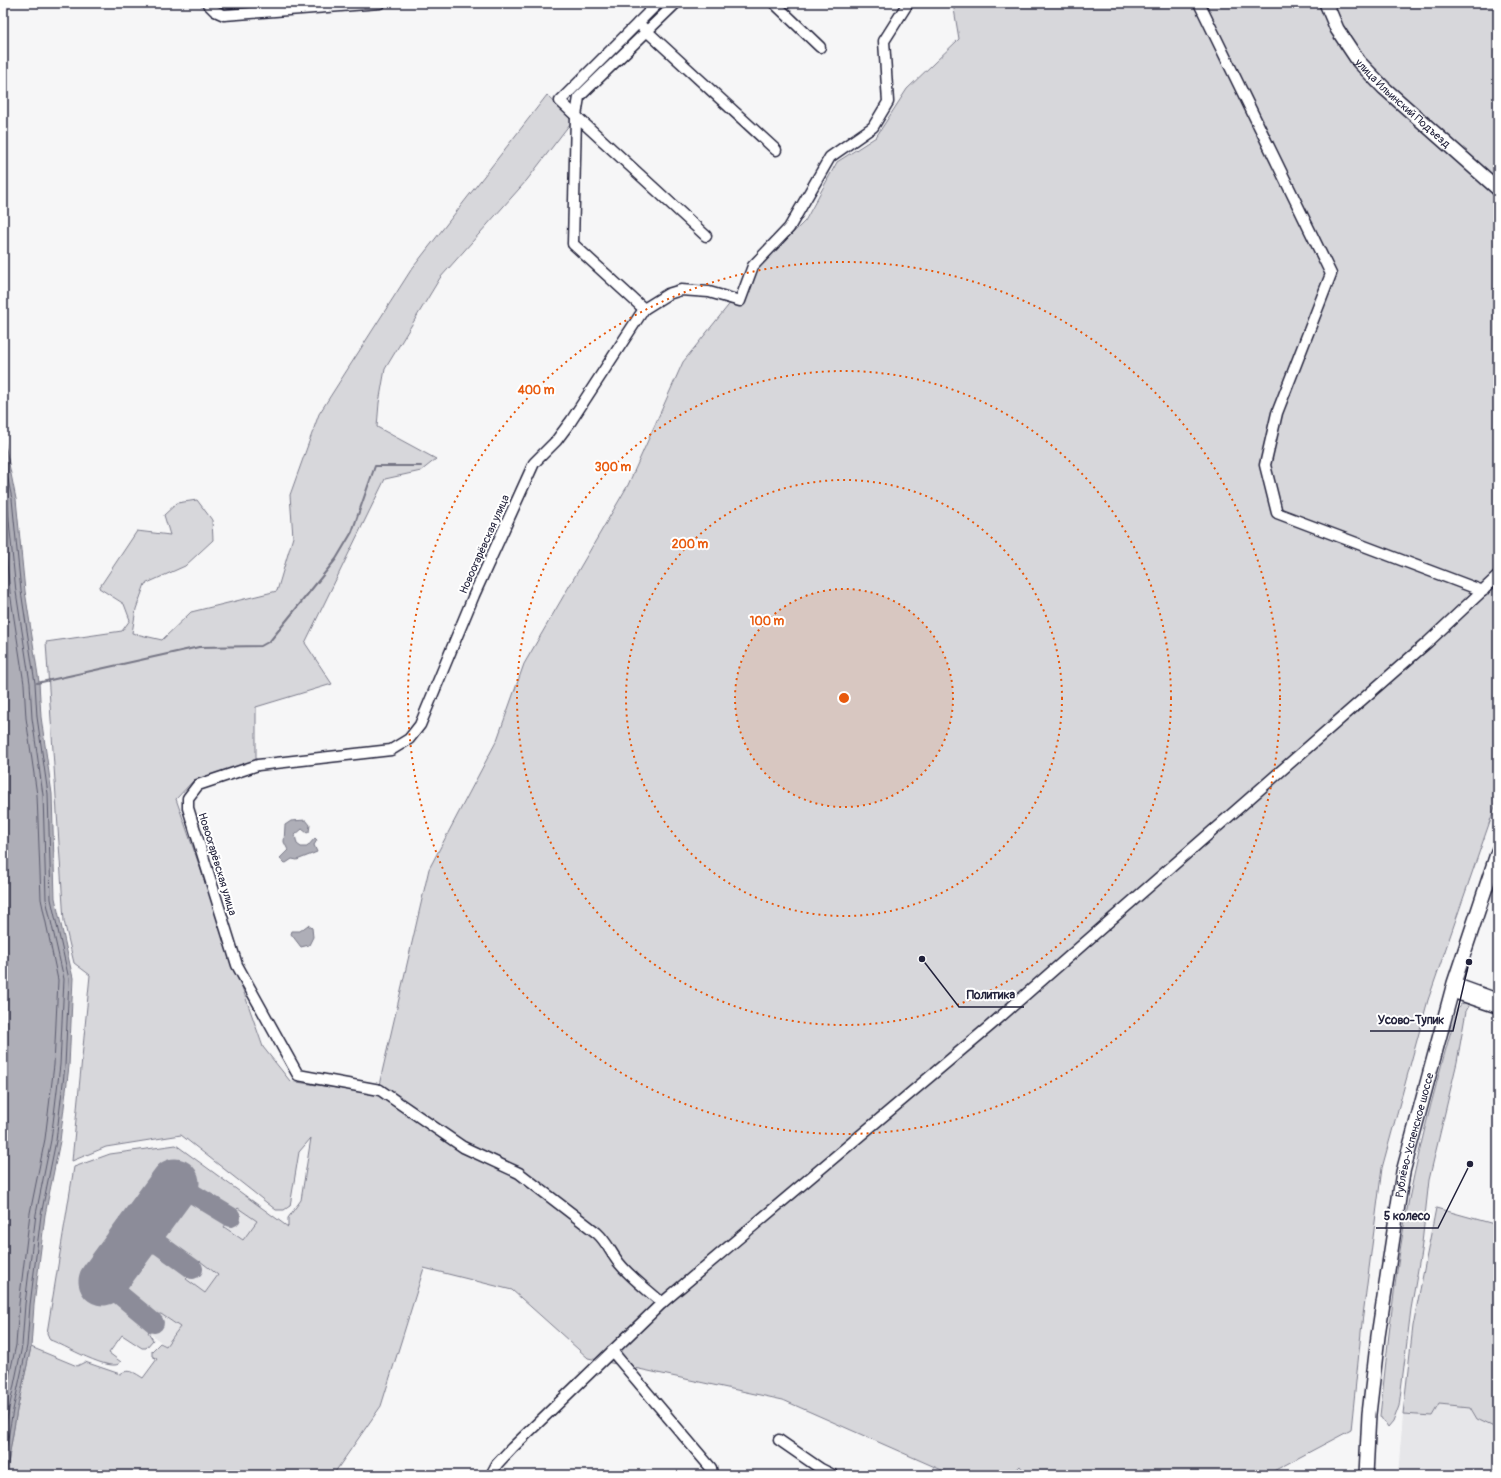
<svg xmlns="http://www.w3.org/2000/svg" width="1501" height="1478" viewBox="0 0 1501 1478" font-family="Pangolin,sans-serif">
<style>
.built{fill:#e6e6e9}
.green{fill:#d7d7db;stroke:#7c7c8b}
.water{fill:#aeaeb7;stroke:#767685}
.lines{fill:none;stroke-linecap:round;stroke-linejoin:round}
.shore{stroke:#5a5a6d;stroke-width:1}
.stream{stroke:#767685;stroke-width:2}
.taxiway{stroke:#8c8c99;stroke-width:20}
.runway{stroke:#8c8c99;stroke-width:49}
.minor-casing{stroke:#22223b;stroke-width:13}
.major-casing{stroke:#22223b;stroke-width:16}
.minor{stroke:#fff;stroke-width:10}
.major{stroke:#fff;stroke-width:13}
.ring{fill:none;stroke:#e8590c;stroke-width:2;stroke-dasharray:2 4}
.labels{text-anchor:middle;stroke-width:4;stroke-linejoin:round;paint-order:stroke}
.street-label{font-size:11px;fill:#22223b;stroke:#fff}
.centre{fill:#e8590c;stroke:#fff;stroke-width:2}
.ring-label{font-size:12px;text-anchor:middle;font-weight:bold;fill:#e8590c;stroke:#fff;stroke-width:4;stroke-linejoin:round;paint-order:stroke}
.leader{fill:none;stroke:#22223b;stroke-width:1.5}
.callout-dot{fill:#22223b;stroke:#fff;stroke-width:1.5}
.callout-label{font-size:12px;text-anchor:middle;font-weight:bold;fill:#22223b;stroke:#fff;stroke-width:4;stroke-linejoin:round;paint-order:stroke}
</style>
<rect width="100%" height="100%" fill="#f6f6f7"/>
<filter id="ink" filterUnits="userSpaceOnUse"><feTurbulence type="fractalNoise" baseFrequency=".025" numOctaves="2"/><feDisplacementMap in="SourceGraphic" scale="8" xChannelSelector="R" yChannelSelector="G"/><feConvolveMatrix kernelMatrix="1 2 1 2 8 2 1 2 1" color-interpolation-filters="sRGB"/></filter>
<g filter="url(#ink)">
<g class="built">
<polygon points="238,1208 257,1221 244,1240 224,1226"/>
<polygon points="200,1261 218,1275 205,1293 186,1279"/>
<polygon points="161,1314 180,1327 166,1346 148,1332"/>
<polygon points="1439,1404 1470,1407 1477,1419 1498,1429 1498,1475 1398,1475 1403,1414 1432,1416"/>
</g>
<g class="green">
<path d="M953 3H1498V798L1428 1000 1382 1168 1362 1323 1351 1430 1266 1475H1027L1020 1466 1011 1475H953L783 1400 588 1358 512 1290 424 1268 381 1406 333 1475H6L17 1410 31 1347 77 1366 85 1362 120 1374C129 1368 135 1373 143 1378L157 1359 152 1356V1351L160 1343 166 1346 180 1327 161 1314 152 1315 127 1293 126 1279 145 1254 157 1250 185 1270 188 1277 186 1279 205 1293 218 1275 200 1261 198 1263 190 1262 163 1240 162 1230 182 1204 194 1201 222 1217 226 1224 224 1227 243 1240 257 1221 238 1208 236 1210 228 1209 164 1168 86 1274 146 1323 149 1331 148 1332 153 1340 146 1348H142L122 1335 109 1353 121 1362C113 1375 61 1343 50 1340L47 1333 74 1167 110 1154 176 1145 288 1227V1218L301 1200 311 1138 299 1152 290 1206 284 1210H276L181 1135 106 1147 72 1161 90 975 74 963 64 921 46 642 122 631 130 620 124 604 99 588 137 531 170 535 164 515 177 503 197 500 212 520 213 540 185 566 145 584 136 609 132 633 162 640 191 612 277 591 293 537 290 495 319 414 411 270 547 95 573 120 527 180 440 278 385 369 379 403 377 427 436 459 421 471 385 479 305 643 332 684 256 707V763L194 780 176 799 263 1047 290 1081 377 1094 429 869 497 740 524 664 628 485 683 362 760 266 805 221 837 162 876 137 907 89 959 39Z"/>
<path d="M1465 1002 1469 1006 1466 1011 1457 1062 1429 1180 1421 1252 1411 1309 1399 1406 1393 1422 1388 1428 1380 1416C1388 1343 1395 1270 1409 1199 1422 1135 1439 1072 1457 1010L1460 1005Z"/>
<polygon points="1436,1208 1494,1224 1498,1209 1498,1429 1477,1419 1470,1407 1439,1404 1432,1416 1403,1414 1413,1326"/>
</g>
<g class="water">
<polygon points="3,434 16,499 25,591 39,682 41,717 52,794 55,898 73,978 69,1066 60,1141 45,1215 34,1305 31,1347 17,1410 6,1475 3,1475"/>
<polygon points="306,820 310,825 309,832 307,833 302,829 295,835 297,844 301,847 307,847 315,838 317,840 314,845 317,852 297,860 292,859 286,863 283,862 280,858 288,850 284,842 285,825 291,821"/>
<polygon points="308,925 312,928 313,937 309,945 301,947 291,934 292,931 300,931"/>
</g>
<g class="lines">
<g class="shore">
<polyline points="3,455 12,499 21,591 35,683 37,717 48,794 51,899 69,979 65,1066 56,1141 41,1215 30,1305 27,1346 13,1410 3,1467"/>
<polyline points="3,481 7,500 16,592 30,683 32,718 43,795 46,899 64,979 60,1065 51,1140 36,1214 25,1304 22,1346 3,1438"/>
<polyline points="3,524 10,592 24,684 26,718 37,795 41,899 58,980 54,1065 45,1139 30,1213 19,1304 16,1345 3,1404"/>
</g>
<polyline class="stream" points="37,683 199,647 261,646 270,641 336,559 352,532 375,466 421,466"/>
<g class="taxiway">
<polyline points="175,1183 231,1217"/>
<polyline points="140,1231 193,1269"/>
<polyline points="103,1281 154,1323"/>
</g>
<polyline class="runway" points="103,1281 175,1183"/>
<g class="minor-casing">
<g id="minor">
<polyline points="207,3 215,11 224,15 380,3"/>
<polyline points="658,3 638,23 776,150"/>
<polyline points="774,3 820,47"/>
<polyline points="1199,3 1331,274 1277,413 1265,465 1277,513 1483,591"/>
<polyline points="576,116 579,97 676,3"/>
<polyline points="576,116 560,101 638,23"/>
<polyline points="644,309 573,244 576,116 706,236"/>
<polyline points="1454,983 1498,999"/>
<polyline points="1451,992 1498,1008"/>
<path d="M662 1303C648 1290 631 1278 619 1263 611 1253 607 1242 597 1233L519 1173 463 1147 380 1090 298 1075 237 965 188 808V798L198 785 258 765 391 750 409 739 420 725 474 595 534 463 556 441 571 421 644 309 668 294 681 290 709 292 740 301 753 266 789 228 830 157 873 127 888 102 884 41 908 3"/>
<polyline points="612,1351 711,1468 712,1475"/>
<polyline points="779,1440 821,1469 833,1475"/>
<polyline points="491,1475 497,1464 512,1448 662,1303 991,1025 1428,642 1498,576"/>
</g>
</g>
<g class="major-casing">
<g id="major">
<path id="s1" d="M1326 3 1337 29 1359 62 1384 88 1498 189"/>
<path id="s2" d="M1366 1475 1369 1414 1378 1336 1403 1172 1454 983 1498 851"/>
</g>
</g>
<use href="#minor" class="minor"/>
<use href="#major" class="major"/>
</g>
</g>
<circle cx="844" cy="698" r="109" fill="#e8590c" fill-opacity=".12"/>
<g class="ring">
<circle cx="844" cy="698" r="109"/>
<circle cx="844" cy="698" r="218"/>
<circle cx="844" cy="698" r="327"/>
<circle cx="844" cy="698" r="436"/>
</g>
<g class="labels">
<g class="street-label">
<text dy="4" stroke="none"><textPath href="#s1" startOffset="128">улица Ильинский Подъезд</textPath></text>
<text transform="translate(484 544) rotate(-66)" y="4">Новоогарёвская улица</text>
<text transform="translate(218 864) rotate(73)" y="4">Новоогарёвская улица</text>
<text dy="4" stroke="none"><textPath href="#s2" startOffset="344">Рублёво-Успенское шоссе</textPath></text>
</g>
</g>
<circle cx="844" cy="698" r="6" class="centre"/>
<g class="ring-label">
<text x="536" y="394">400 m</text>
<text x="613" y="471">300 m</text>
<text x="690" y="548">200 m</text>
<text x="767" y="625">100 m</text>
</g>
<path class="leader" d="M922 959L959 1007H1024M1469 962L1453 1031H1370M1470 1164L1438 1228H1376"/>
<g class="callout-dot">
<circle cx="922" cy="959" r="4"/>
<circle cx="1469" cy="962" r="4"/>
<circle cx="1470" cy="1164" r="4"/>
</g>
<g class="callout-label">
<text x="991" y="999">Политика</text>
<text x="1411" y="1024">Усово-Тупик</text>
<text x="1407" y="1220">5 колесо</text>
</g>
<rect width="1501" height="1478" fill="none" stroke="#fff" stroke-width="16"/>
<rect x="8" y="8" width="1485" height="1462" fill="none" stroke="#22223b" stroke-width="1.5" filter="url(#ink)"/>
</svg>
